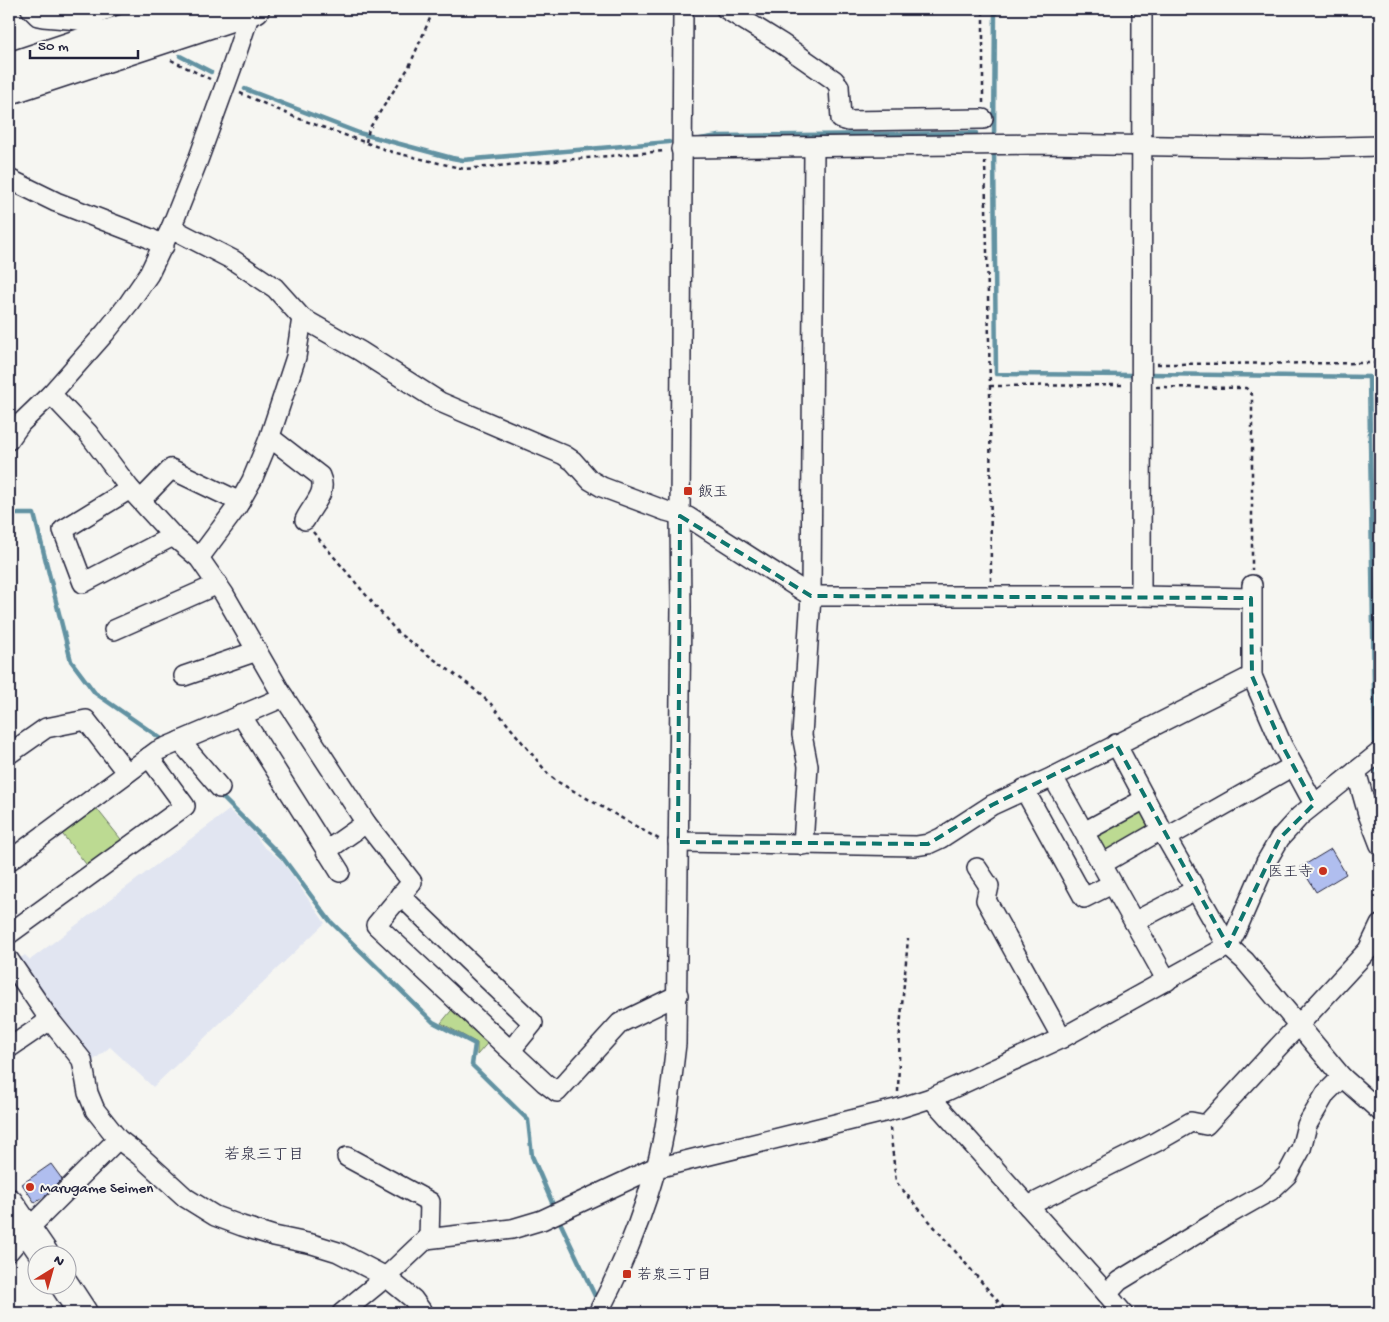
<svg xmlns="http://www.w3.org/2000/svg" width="1389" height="1322" viewBox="0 0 1389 1322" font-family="'Gochi Hand','Klee One',sans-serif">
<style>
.built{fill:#e1e5f1}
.green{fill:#bcda92;stroke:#6f7e66}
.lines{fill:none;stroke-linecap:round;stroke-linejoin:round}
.stream{stroke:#6292a2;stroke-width:4.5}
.building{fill:#b0beef;stroke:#22223b}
.minor-casing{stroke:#22223b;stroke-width:22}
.highway-casing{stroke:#22223b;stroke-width:31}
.path{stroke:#22223b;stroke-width:2.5;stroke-dasharray:4 4;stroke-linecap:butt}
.minor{stroke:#f6f6f2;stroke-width:19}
.highway{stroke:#f6f6f2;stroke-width:28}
.marked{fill:none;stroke:#0f766e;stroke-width:4;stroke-dasharray:10 6;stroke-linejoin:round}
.poi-dot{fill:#c8321e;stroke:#f6f6f2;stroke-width:2}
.labels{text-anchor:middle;stroke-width:4;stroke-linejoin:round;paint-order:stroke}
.poi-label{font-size:15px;fill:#22223b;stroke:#f6f6f2;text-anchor:start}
.neighbourhood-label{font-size:16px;fill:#22223b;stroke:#f6f6f2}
</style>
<rect width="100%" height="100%" fill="#f6f6f2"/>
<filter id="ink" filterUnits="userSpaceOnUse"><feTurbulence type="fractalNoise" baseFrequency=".02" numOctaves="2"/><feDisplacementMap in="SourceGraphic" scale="10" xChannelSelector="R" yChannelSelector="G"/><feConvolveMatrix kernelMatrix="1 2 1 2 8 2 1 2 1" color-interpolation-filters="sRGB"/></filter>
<g filter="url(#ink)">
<polygon class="built" points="229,810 252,830 263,846 282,861 325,923 153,1087 110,1047 89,1064 17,960 25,955 30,960"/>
<g class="green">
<polygon points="93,804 124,843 90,869 59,830"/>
<polygon points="1142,809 1151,827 1103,854 1093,836"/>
<polygon points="455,1006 491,1039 477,1055 477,1043 441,1023"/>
</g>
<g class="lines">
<g class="stream">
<polyline points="180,56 211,72"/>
<polyline points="245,89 359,133 452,158 463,160 669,142"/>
<polyline points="700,139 719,136 976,133"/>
<polyline points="994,140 995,9"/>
<polyline points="994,150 996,374 1130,375"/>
<polyline points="1151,374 1369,377 1375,750"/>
<polyline points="9,514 34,514 71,661 95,693 166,742"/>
<polyline points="1376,763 1380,798"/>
<polyline points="218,793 283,858 330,921 433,1022 475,1044 472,1065 528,1120 532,1156 554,1207"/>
<polyline points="559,1220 595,1296"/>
</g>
</g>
<g class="building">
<polygon points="1331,849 1346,874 1316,892 1301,867"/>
<polygon points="51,1164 62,1179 46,1195 35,1203 22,1184"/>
</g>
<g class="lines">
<g class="minor-casing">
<g id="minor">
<polyline points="31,9 38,16 43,17 92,21"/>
<polyline points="726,9 781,43 834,80 839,86 841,119 848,121 983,119"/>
<polyline points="95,31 92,21 93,17 101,11 108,9"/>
<polyline points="681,149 690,148 1044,144 1302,148 1380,146"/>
<polyline points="9,179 56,202 149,238 164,246"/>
<polyline points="171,228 233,260 275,288 302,318 360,351 440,402 564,455 573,461 590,480 602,487 666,511 688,517 811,596 1141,596 1251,598"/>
<polyline points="51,394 88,433 130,489 173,536 199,558 224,594 280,691 366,823 412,882 376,925 545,1083 557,1092 620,1023 678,995"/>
<path d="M269 439 276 442 320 476C328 493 312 505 305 520"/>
<polyline points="9,440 21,423 51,394 105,333 129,303 149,274 171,228 198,160 233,64 251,10"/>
<polyline points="130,489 63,530 83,583 173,536"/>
<polyline points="141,500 171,469 240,502"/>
<polyline points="199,558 237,507 252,480 269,439 296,357 302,318"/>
<polyline points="1252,585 1252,676 1282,745 1314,804"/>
<polyline points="1141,596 1142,9"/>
<polyline points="114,630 218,584"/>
<polyline points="184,676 257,651"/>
<polyline points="241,715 340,872"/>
<polyline points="180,741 220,788"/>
<polyline points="1116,744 1166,838 1228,946 1245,961 1342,1077 1380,1111"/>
<polyline points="9,754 46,728 86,720 127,773"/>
<polyline points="1356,771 1368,814 1380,845"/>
<polyline points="1053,777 1167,981"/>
<polyline points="1024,789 1084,898 1112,884"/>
<polyline points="1084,832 1145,799"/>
<polyline points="1166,838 1293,766"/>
<polyline points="678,842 916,846 928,844 941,838 992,805 1053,777 1252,676"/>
<polyline points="803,845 808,766 802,735 811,596 814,147"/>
<polyline points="326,851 366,823"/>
<polyline points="9,861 157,751 284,697"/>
<polyline points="1102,864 1161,830"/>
<polyline points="977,868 989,886 986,900 1062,1038"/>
<polyline points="400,895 533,1023 511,1050"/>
<polyline points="1134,922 1195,890"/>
<polyline points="9,934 185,806 149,757"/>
<polyline points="9,960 50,1020 82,1060 88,1093 95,1110 118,1139 139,1155 186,1198 215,1216 242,1226 274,1236 312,1244 338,1252 386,1277 413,1299 423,1313"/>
<polyline points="9,1048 50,1020"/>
<polyline points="931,1098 1107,1294 1123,1313"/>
<polyline points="347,1157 430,1202 429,1238"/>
<polyline points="1028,1206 1156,1142 1191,1122 1206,1125 1368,950 1380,925"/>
<polyline points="9,1251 27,1230 118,1139"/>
<polyline points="1107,1294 1119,1281 1224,1217 1270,1191 1287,1175 1301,1149 1307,1125 1326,1093 1342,1077"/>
<polyline points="342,1313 386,1277 426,1239 512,1229 542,1220 656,1167 665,1166 900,1108 931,1098 1062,1038 1228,946 1236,931 1266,862 1280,838 1300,816 1380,752"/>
<path d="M598 1313C622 1267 642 1218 656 1168 667 1128 671 1085 676 1044L681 607 680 516 683 9"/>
</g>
</g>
<g class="highway-casing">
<g id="highway">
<polyline points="9,67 183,9"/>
<polyline points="9,90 255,9"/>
<polyline points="9,1203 44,1254"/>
<polyline points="64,1284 83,1313"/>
</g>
</g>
<g class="path">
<polyline points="171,60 210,79"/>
<polyline points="240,93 297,118 392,152 464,169 665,151"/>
<polyline points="983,103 983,9"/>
<polyline points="366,142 369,129 409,67 434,9"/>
<polyline points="985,161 990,386 991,581"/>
<polyline points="1157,364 1380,363"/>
<polyline points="990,386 1126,385"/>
<polyline points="1156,387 1246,388 1252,395 1252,570"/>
<polyline points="313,532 398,633 468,684 491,704 549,775 558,782 662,841"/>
<polyline points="898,1092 900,1028 908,939"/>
<polyline points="890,1128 896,1182 1008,1313"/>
</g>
<use href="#minor" class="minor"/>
<use href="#highway" class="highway"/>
</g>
</g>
<path class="marked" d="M680 516 811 596 1251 598 1252 676 1282 745 1314 804 1280 838 1228 946 1116 744 992 805 928 844 678 842Z"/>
<g class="poi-dot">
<rect x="683" y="486" width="10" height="10" rx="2.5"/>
<circle cx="1323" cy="871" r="5"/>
<circle cx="30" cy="1187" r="5"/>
<rect x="622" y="1269" width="10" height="10" rx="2.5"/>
</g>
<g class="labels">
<g class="poi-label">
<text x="698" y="496">飯玉</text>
<text x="1313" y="876" text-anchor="end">医王寺</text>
<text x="40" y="1192">Marugame Seimen</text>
<text x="637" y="1279">若泉三丁目</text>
</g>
<g class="neighbourhood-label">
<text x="264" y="1159">若泉三丁目</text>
</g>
</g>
<rect width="1389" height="1322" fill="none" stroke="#f6f6f2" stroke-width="30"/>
<rect x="15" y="15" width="1359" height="1292" fill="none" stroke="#22223b" stroke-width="2" filter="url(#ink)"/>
<g transform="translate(52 1270) rotate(37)"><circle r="24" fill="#f6f6f2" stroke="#a1a1a9"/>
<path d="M0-4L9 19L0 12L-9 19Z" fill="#c8321e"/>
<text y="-8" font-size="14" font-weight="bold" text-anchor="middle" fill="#22223b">N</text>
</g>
<path d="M30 50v8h108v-8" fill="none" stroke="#22223b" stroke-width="2.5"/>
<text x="38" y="50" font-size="15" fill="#22223b" stroke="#f6f6f2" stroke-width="4" paint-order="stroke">50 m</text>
</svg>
